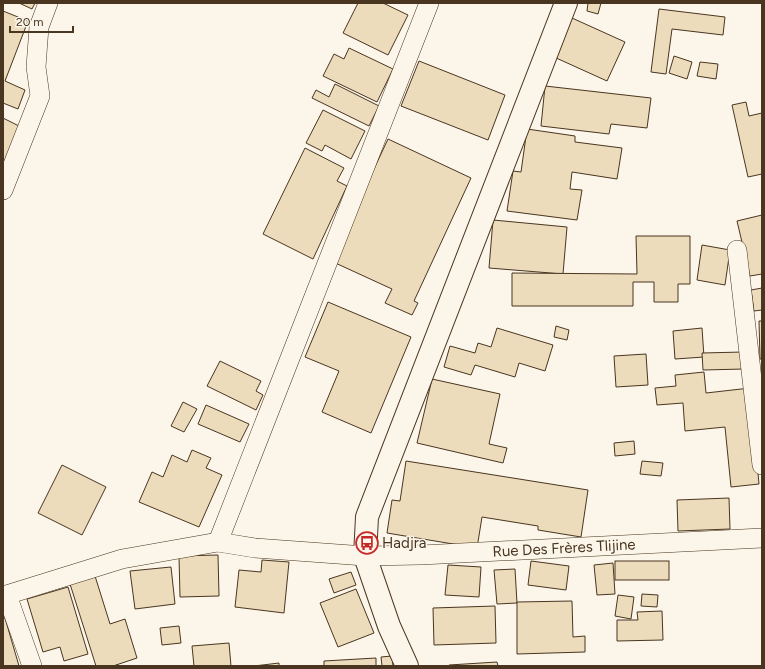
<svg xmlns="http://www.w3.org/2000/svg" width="765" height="669" viewBox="0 0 765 669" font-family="Figtree,sans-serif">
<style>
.building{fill:#ecdcbc;stroke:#4a3520}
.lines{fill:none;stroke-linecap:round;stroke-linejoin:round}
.minor-casing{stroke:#4a3520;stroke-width:20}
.tertiary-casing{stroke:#4a3520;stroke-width:24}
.minor{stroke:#fbf6e9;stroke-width:19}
.tertiary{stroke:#fbf6e9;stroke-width:22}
.labels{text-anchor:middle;stroke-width:3;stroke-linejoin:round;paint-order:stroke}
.poi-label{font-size:15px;fill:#4a3520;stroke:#fbf6e9;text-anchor:start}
.street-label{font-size:15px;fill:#4a3520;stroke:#fbf6e9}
</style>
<rect width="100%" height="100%" fill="#fbf6e9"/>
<g class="building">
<polygon points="19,3 35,3 32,9"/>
<polygon points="358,3 383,3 408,15 388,55 343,33"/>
<polygon points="588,3 601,3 598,14 587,11"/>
<polygon points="659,9 725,17 723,35 672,29 666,74 651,72"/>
<polygon points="3,11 28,21 5,81 25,90 18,109 3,103"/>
<polygon points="572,18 625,42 607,81 554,57"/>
<polygon points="349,48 393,69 377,102 323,76 334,54 344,59"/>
<polygon points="674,56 692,62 687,79 669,73"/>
<polygon points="419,61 505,95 488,140 401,106"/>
<polygon points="700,62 718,64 716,79 697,76"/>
<polygon points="335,84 379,106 369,126 312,98 316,90 329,97"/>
<polygon points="545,86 651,98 647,128 611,124 609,134 541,126"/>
<polygon points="746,102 749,116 762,113 762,174 748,177 732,105"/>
<polygon points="323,110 365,131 351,159 325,145 322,151 306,143"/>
<polygon points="3,118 23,128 3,169"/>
<polygon points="527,129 575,136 575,142 622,148 617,179 572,172 570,189 582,190 577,220 507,211 513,171 521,172"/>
<polygon points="388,139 471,178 414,301 418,303 412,315 385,303 392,289 331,261"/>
<polygon points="305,148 344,168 337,181 347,186 313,259 263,234"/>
<polygon points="762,215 762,274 750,276 737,221"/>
<polygon points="493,220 567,227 563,274 489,268"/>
<polygon points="636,236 690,236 690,284 678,284 678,302 654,302 654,282 633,282 633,306 512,306 512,273 637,274"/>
<polygon points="702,245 730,250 725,285 697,280"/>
<polygon points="762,288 762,310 754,311 751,290"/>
<polygon points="328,302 411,337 371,433 322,412 339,371 305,357"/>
<polygon points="759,321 762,321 762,359 760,359"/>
<polygon points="556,326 569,330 567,340 554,337"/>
<polygon points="497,328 553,345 545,371 519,363 515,377 475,365 471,375 444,367 450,346 475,353 478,343 491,347"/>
<polygon points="702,328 704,357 675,359 673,331"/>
<polygon points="743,352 744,369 703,370 702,353"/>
<polygon points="646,354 648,385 616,387 614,356"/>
<polygon points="220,361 261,381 256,391 263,395 256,410 207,386"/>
<polygon points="704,372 706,393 750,388 759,484 731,487 725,427 685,431 683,403 657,405 655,388 676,386 675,375"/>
<polygon points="432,379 500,394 489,444 507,448 503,463 417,443"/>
<polygon points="183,402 197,409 184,432 171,426"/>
<polygon points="206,405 249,424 240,442 198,424"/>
<polygon points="634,441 635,454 615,456 614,443"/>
<polygon points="192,450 211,458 206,468 222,475 199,527 139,502 152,472 163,477 172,455 187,462"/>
<polygon points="406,461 588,490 581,537 538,530 538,526 482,517 477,548 387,533 392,500 400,501"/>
<polygon points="642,461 663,463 661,476 640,474"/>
<polygon points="62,465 106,487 82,535 38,513"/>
<polygon points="729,498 730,529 678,531 677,500"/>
<polygon points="218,555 219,596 180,597 179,556"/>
<polygon points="262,560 289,562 284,613 235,607 239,570 261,572"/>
<polygon points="531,561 569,566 566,590 528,585"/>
<rect x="615" y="561" width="54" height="19"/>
<polygon points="613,563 615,594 597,595 594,565"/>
<polygon points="448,565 481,567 479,597 445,595"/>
<polygon points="171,567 175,604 135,609 130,571"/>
<polygon points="515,569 517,603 497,604 494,570"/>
<polygon points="351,572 356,585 334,593 329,579"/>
<polygon points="95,576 110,624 125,619 137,658 113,666 96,666 70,584"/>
<polygon points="68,587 88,654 64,661 60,647 43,652 27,599"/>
<polygon points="356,589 374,633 338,647 320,603"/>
<polygon points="642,594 658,595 657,607 641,606"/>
<polygon points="618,595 634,597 631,619 615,616"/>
<polygon points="572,601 573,637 585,636 585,652 517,654 517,602"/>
<polygon points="495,606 496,643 434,645 433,608"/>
<polygon points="662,611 663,640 617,641 617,620 638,620 637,612"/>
<polygon points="5,618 19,666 3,666 3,619"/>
<polygon points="179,626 181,643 162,645 160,628"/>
<polygon points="229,643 231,666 194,666 192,646"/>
<polygon points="392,656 393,666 382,666 381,657"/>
<polygon points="376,658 376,666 324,666 324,661"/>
<polygon points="497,662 498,666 449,666 449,665"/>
<polygon points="279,663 279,666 254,666"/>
</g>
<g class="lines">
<g class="minor-casing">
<g id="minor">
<polyline points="3,190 40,96 36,67 39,27 48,3"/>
<polyline points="737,250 762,465"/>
<polyline points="218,542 429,3"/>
<polyline points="7,595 32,666"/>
<polyline points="3,596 122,559 218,542 255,548 365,556 421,555 762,538"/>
</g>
</g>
<g class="tertiary-casing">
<polyline id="tertiary" points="407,666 389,626 365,556 367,517 566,3"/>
</g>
<use href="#minor" class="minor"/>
<use href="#tertiary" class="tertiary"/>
</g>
<defs>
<g id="bus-ring" transform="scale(1.15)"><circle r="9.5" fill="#fbf6e9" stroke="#c62828" stroke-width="1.5"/><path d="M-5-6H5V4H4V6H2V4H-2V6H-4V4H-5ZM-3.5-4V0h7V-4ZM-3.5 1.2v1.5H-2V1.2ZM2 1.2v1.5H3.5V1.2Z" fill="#c62828"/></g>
</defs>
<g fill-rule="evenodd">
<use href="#bus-ring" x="367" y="543"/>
</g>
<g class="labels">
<g class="poi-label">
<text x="382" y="548">Hadjra</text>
</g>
<g class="street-label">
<text transform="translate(564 548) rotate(-3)" y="5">Rue Des Frères Tlijine</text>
</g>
</g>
<rect width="765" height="669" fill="none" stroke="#4a3520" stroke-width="8"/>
<path d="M10 26v6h63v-6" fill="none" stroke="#4a3520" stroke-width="2"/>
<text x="16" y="26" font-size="12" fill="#4a3520" stroke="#fbf6e9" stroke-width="3" paint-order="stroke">20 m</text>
</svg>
